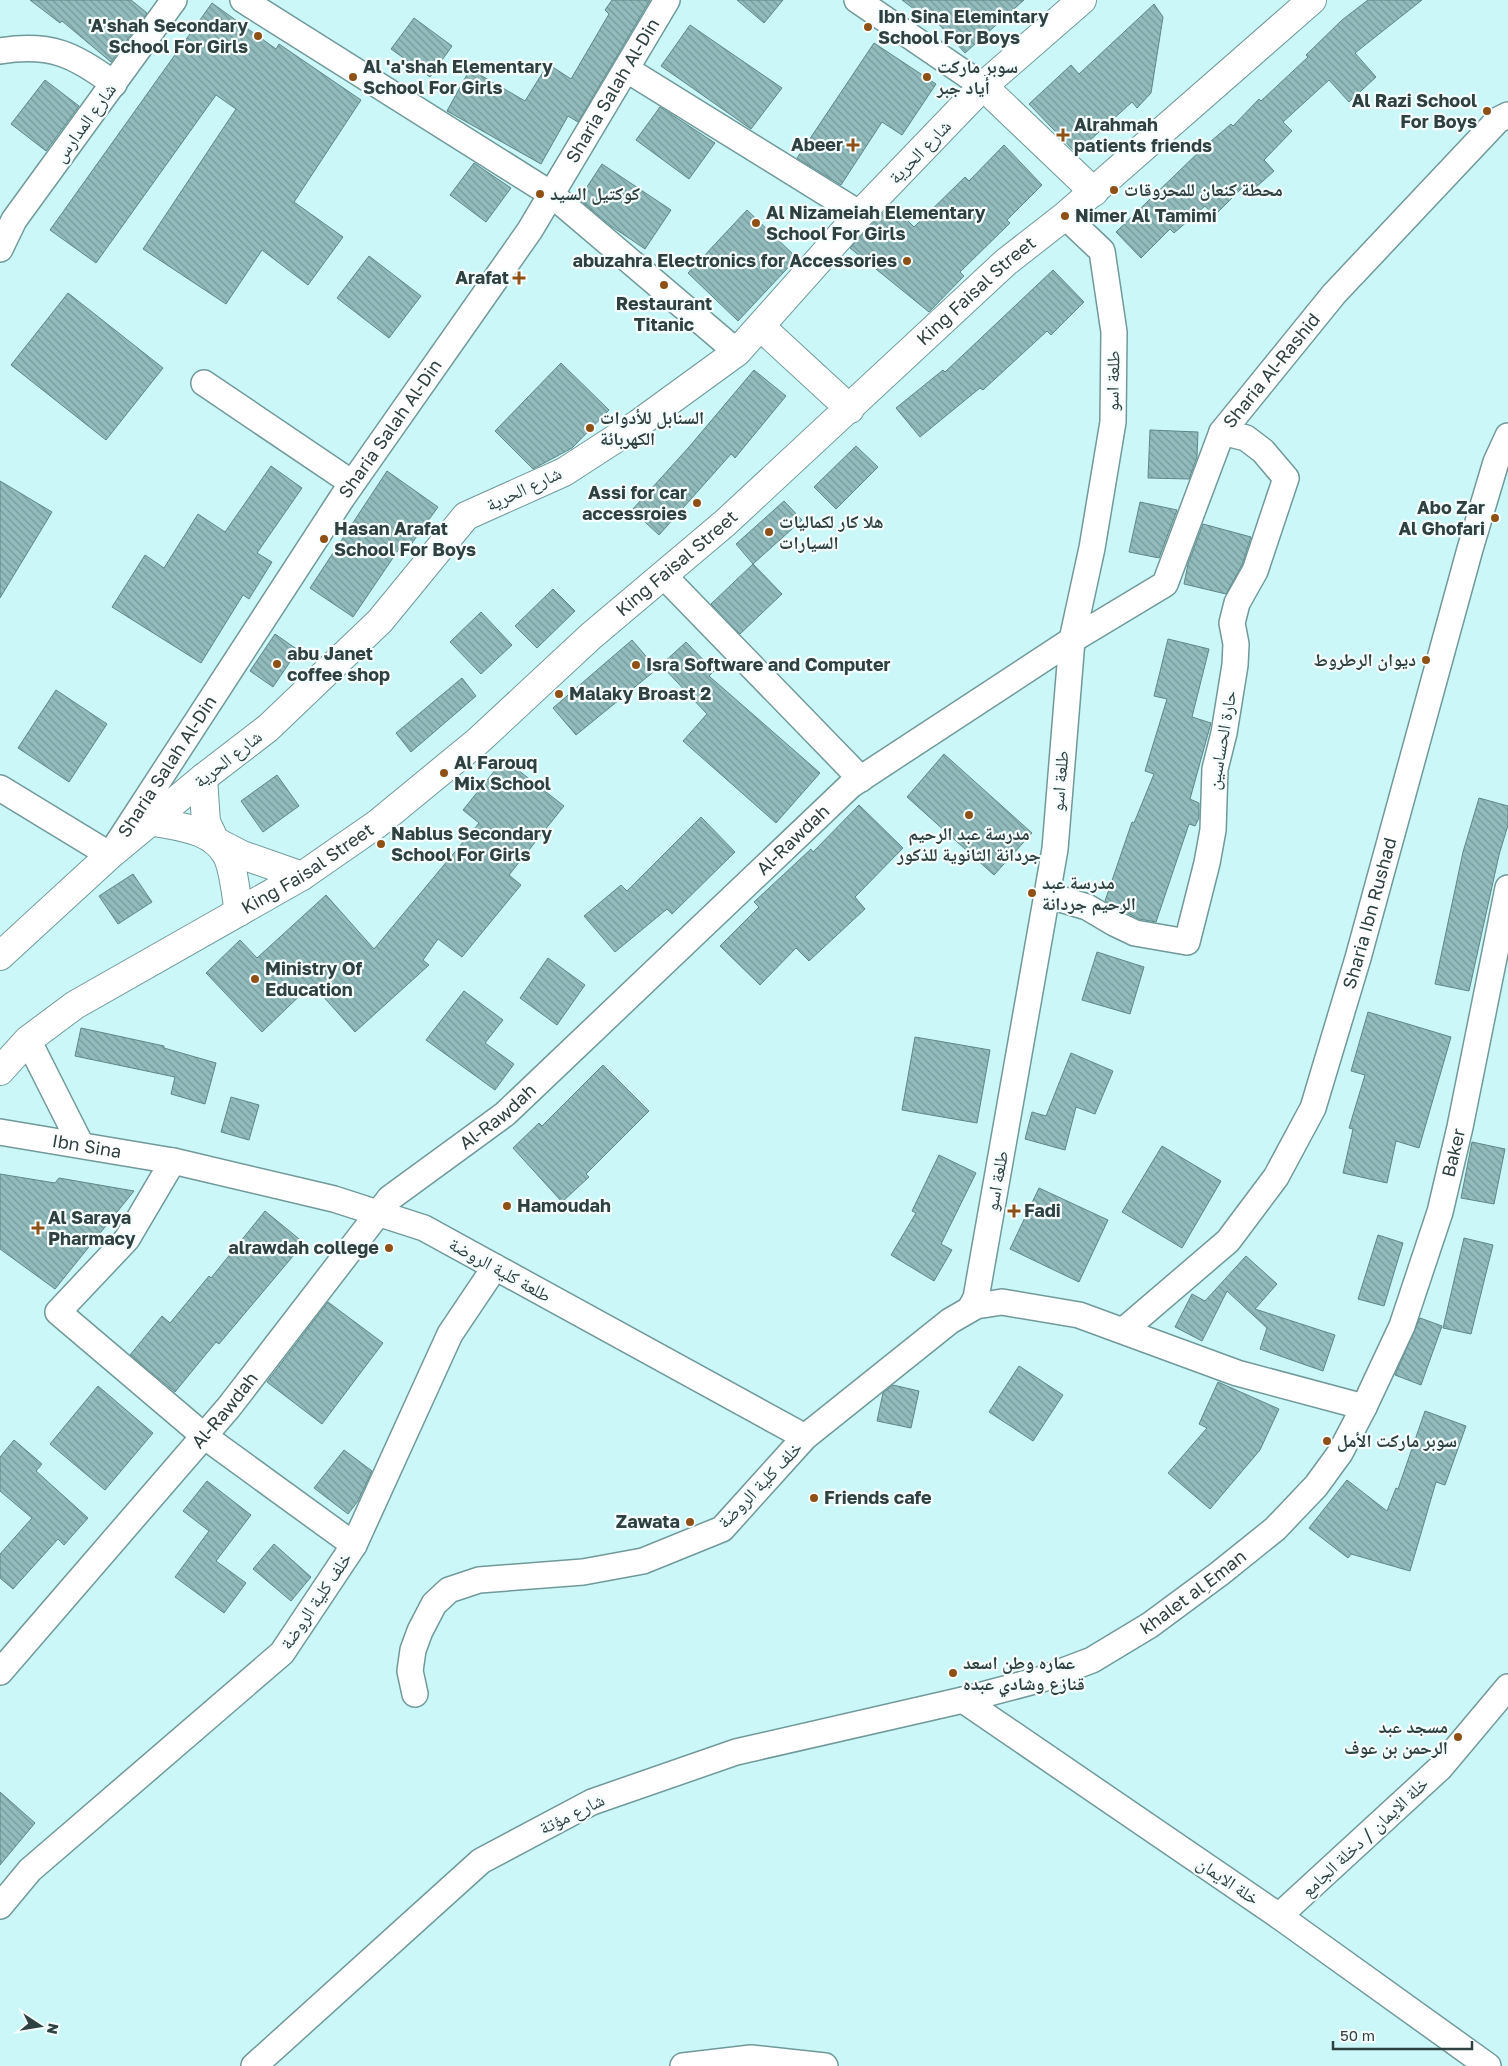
<svg xmlns="http://www.w3.org/2000/svg" width="1508" height="2066" viewBox="0 0 1508 2066" font-family="'Golos Text','Noto Naskh Arabic',sans-serif">
<style>
.building{fill:url(#building-back-hatch);stroke:#5f8788}
.lines{fill:none;stroke-linecap:round;stroke-linejoin:round}
.minor-casing{stroke:#71999a;stroke-width:28}
.major-casing{stroke:#71999a;stroke-width:30}
.minor{stroke:#fff;stroke-width:25}
.major{stroke:#fff;stroke-width:28}
.poi-dot{fill:#8f5015;stroke:#f5fdfd;stroke-width:2}
.labels{text-anchor:middle;stroke-width:4.5;stroke-linejoin:round;paint-order:stroke}
.poi-label{font-size:18px;font-weight:bold;fill:#2f4040;stroke:#f5fdfd;text-anchor:start}
.street-label{font-size:18px;fill:#2f4040;stroke:#f5fdfd}
</style>
<defs>
<pattern id="building-back-hatch" width="6" height="6" patternUnits="userSpaceOnUse" patternTransform="scale(1.25)"><rect width="6" height="6" fill="#91bbbc"/><path d="M-1 5l2 2M0 0l6 6M5-1l2 2" fill="none" stroke="#77999a"/></pattern>
</defs>
<rect width="100%" height="100%" fill="#ccf7f8"/>
<g class="building">
<polygon points="30,0 131,0 147,13 111,62 62,21 60,23"/>
<polygon points="612,0 650,0 578,122 568,116 541,164 447,111 470,69 525,101 548,64 571,79 609,14 605,10"/>
<polygon points="737,0 783,0 764,23"/>
<polygon points="902,0 1024,0 965,53 936,21 934,24"/>
<polygon points="1368,0 1422,0 1355,53 1376,77 1349,102 1329,80 1283,122 1292,131 1264,160 1274,171 1254,189 1248,182 1214,216 1205,206 1174,233 1170,229 1141,258 1116,232 1204,147 1231,124 1233,126 1259,99 1261,101 1308,57 1306,55 1342,20"/>
<polygon points="212,3 276,49 279,44 361,100 294,202 343,237 308,285 262,250 226,304 143,249 236,109 216,95 96,263 50,230"/>
<polygon points="1154,4 1163,17 1151,93 1137,108 1132,102 1076,153 1029,104 1071,65 1079,74"/>
<polygon points="414,18 452,46 430,77 391,49"/>
<polygon points="690,25 782,88 751,129 661,66"/>
<polygon points="874,43 936,84 902,135 882,122 841,185 797,158"/>
<polygon points="45,80 79,106 46,151 11,124"/>
<polygon points="660,107 715,143 689,179 636,140"/>
<polygon points="1004,145 1042,185 1007,220 1010,223 960,272 964,276 929,312 850,248 891,204 914,227 965,177 969,181"/>
<polygon points="474,163 511,188 486,222 450,195"/>
<polygon points="602,164 671,210 645,249 611,226 579,199"/>
<polygon points="747,210 797,258 738,321 688,273"/>
<polygon points="369,256 421,296 389,338 337,298"/>
<polygon points="1053,270 1084,302 1051,335 1047,331 983,390 980,388 920,437 896,408 943,370 945,372"/>
<polygon points="68,293 163,368 106,440 11,365"/>
<polygon points="561,363 609,410 572,448 533,469 495,431"/>
<polygon points="754,370 786,396 735,458 731,454 659,535 632,510 689,447"/>
<polygon points="1150,430 1198,432 1197,457 1189,479 1148,478"/>
<polygon points="856,446 878,467 836,509 814,487"/>
<polygon points="271,466 302,488 257,553 272,562 249,599 243,595 201,663 112,607 145,555 164,568 198,514 225,532"/>
<polygon points="387,471 438,507 407,550 401,546 353,617 310,588"/>
<polygon points="0,481 52,512 0,598"/>
<polygon points="784,501 802,520 753,564 736,544"/>
<polygon points="1140,502 1177,510 1159,558 1129,552"/>
<polygon points="1203,524 1251,537 1242,565 1226,594 1184,584 1188,564"/>
<polygon points="753,564 782,594 740,634 711,604"/>
<polygon points="553,589 575,611 537,648 515,626"/>
<polygon points="481,612 512,645 481,674 450,642"/>
<polygon points="275,634 298,650 273,687 250,671"/>
<polygon points="1168,639 1209,649 1192,717 1211,723 1190,799 1199,803 1199,818 1195,826 1189,824 1156,922 1139,919 1105,901 1132,822 1134,823 1154,774 1145,771 1167,699 1154,696"/>
<polygon points="632,640 657,669 576,735 553,708"/>
<polygon points="686,642 714,671 709,676 820,773 776,823 683,741 707,714 661,665"/>
<polygon points="462,678 476,696 411,752 396,733"/>
<polygon points="56,690 107,724 69,782 18,748"/>
<polygon points="944,754 1032,833 994,875 907,797"/>
<polygon points="504,759 564,806 509,875 521,885 462,957 438,939 423,960 429,965 355,1032 312,984 262,1032 206,973 240,940 257,958 326,895 374,949 479,823 463,810"/>
<polygon points="277,775 299,806 263,832 241,801"/>
<polygon points="1479,798 1508,806 1508,825 1499,855 1469,991 1435,984 1463,852"/>
<polygon points="859,805 903,848 855,897 865,909 809,961 796,948 760,985 720,946 759,907 754,902 811,849 813,852"/>
<polygon points="701,817 735,852 672,914 667,909 615,952 584,916 621,885 627,891"/>
<polygon points="133,874 152,902 118,924 99,896"/>
<polygon points="1097,952 1144,967 1130,1014 1082,1000"/>
<polygon points="548,958 585,985 557,1025 520,998"/>
<polygon points="464,991 503,1020 485,1043 514,1064 495,1090 426,1040"/>
<polygon points="1368,1012 1451,1037 1419,1148 1396,1141 1387,1183 1343,1173 1353,1129 1349,1128 1365,1075 1351,1071"/>
<polygon points="81,1028 164,1046 164,1048 216,1063 205,1104 171,1094 175,1077 75,1056"/>
<polygon points="915,1037 990,1050 977,1123 902,1110"/>
<polygon points="1071,1053 1113,1071 1095,1114 1076,1107 1065,1150 1025,1139 1032,1112 1046,1116"/>
<polygon points="603,1065 649,1111 586,1174 589,1177 562,1202 513,1148 539,1123 542,1126"/>
<polygon points="231,1097 259,1105 249,1140 221,1132"/>
<polygon points="1472,1142 1505,1149 1494,1204 1461,1198"/>
<polygon points="1162,1146 1221,1181 1182,1248 1122,1212"/>
<polygon points="939,1155 976,1173 941,1244 952,1250 934,1281 891,1255 916,1213 912,1211"/>
<polygon points="0,1174 55,1183 59,1178 134,1191 55,1289 0,1249"/>
<polygon points="1039,1188 1108,1220 1079,1282 1010,1249"/>
<polygon points="265,1211 304,1243 219,1344 216,1342 175,1392 130,1355 162,1316 170,1323 209,1276 211,1278"/>
<polygon points="1378,1235 1403,1243 1384,1306 1358,1299"/>
<polygon points="1464,1238 1493,1245 1471,1334 1443,1328"/>
<polygon points="1246,1256 1277,1284 1255,1309 1335,1335 1323,1371 1260,1349 1267,1328 1227,1291 1202,1341 1175,1327 1192,1294 1205,1301"/>
<polygon points="328,1302 383,1343 322,1424 267,1382"/>
<polygon points="1420,1318 1442,1326 1421,1385 1395,1375"/>
<polygon points="1019,1366 1063,1395 1033,1441 989,1412"/>
<polygon points="1218,1382 1279,1409 1260,1450 1210,1509 1168,1473 1207,1428 1199,1424"/>
<polygon points="893,1385 919,1391 911,1428 877,1421 883,1393"/>
<polygon points="98,1386 153,1433 105,1490 50,1444"/>
<polygon points="1425,1411 1466,1426 1445,1485 1436,1482 1410,1571 1351,1554 1348,1558 1309,1528 1347,1480 1387,1511 1396,1488 1398,1489"/>
<polygon points="14,1440 42,1464 36,1471 88,1518 64,1545 58,1539 13,1589 0,1578 0,1554 32,1518 0,1491 0,1457"/>
<polygon points="344,1450 372,1471 358,1501 348,1514 314,1488"/>
<polygon points="207,1481 251,1515 216,1561 246,1583 224,1613 175,1577 209,1531 183,1511"/>
<polygon points="274,1544 311,1577 291,1601 253,1569"/>
<polygon points="0,1792 35,1823 0,1865"/>
</g>
<g class="lines">
<g class="minor-casing">
<g id="minor">
<polyline points="243,0 551,194 737,352"/>
<polyline points="857,0 983,86"/>
<path d="M0 51C50 43 74 54 114 84"/>
<polyline points="626,69 860,214"/>
<polyline points="0,249 14,220 174,0"/>
<polyline points="204,383 352,483"/>
<polyline points="663,575 861,779"/>
<path id="s1" d="M0 788 110 855 342 498 530 230 667 0"/>
<polyline points="1047,895 1087,907 1114,923 1135,933 1187,942 1207,863 1213,830 1215,769 1224,733 1235,665 1236,644 1232,623 1237,603 1255,571 1286,478 1263,451 1246,438 1222,432"/>
<polyline points="28,1040 81,1145"/>
<path id="s2" d="M0 1132 173 1161 334 1199 424 1228 805 1437"/>
<polyline points="173,1161 127,1239 58,1312 204,1436 354,1545"/>
<polyline points="970,1309 976,1298 1055,849 1072,640 1092,548 1113,422 1114,332 1102,251 1065,216"/>
<path id="s3" d="M1124 1330 1228 1241 1276 1177 1313 1108 1358 958 1470 549 1496 462 1508 436"/>
<path id="s4" d="M0 1672 229 1407 390 1198 505 1114 851 785 1072 640 1165 584 1222 432 1334 294 1498 120 1508 115"/>
<polyline points="415,1694 410,1671 413,1650 420,1631 434,1604 449,1590 479,1580 583,1572 643,1561 722,1529 805,1437 950,1321 976,1306 1002,1302 1079,1315 1237,1373 1364,1407"/>
<polyline points="963,1700 1279,1916 1488,2066"/>
<polyline points="0,1906 30,1870 282,1653 354,1545 450,1334 495,1267"/>
<polyline points="1279,1916 1440,1768 1508,1687"/>
<path id="s5" d="M254 2066 481 1861 592 1802 736 1752 963 1700 1042 1679 1092 1660 1150 1625 1219 1574 1275 1529 1316 1486 1340 1453 1364 1407 1402 1326 1440 1212 1460 1127 1508 888"/>
<polyline points="683,2066 751,2058 825,2066"/>
</g>
</g>
<g class="major-casing">
<g id="major">
<polyline points="983,86 1094,192"/>
<polyline points="761,327 850,409"/>
<polyline points="203,778 206,822 215,841 242,855 302,876"/>
<path d="M150 821C178 827 211 828 226 854 234 867 236 897 239 912"/>
<polyline points="0,956 110,855 203,778 268,728 380,621 466,516 564,472 638,424 737,352 860,214 983,86 1082,0"/>
<path id="s6" d="M0 1071 28 1040 75 1005 302 876 377 824 478 741 591 636 725 523 1006 262 1065 216 1312 0"/>
</g>
</g>
<use href="#minor" class="minor"/>
<use href="#major" class="major"/>
</g>
<g class="poi-dot">
<circle cx="868" cy="27" r="5"/>
<circle cx="258" cy="36" r="5"/>
<circle cx="353" cy="77" r="5"/>
<circle cx="927" cy="77" r="5"/>
<circle cx="1487" cy="111" r="5"/>
<path d="M1060.5 127.5h5v5h5v5h-5v5h-5v-5h-5v-5h5z"/>
<path d="M850.5 137.5h5v5h5v5h-5v5h-5v-5h-5v-5h5z"/>
<circle cx="1114" cy="190" r="5"/>
<circle cx="540" cy="194" r="5"/>
<circle cx="1065" cy="216" r="5"/>
<circle cx="756" cy="223" r="5"/>
<circle cx="907" cy="261" r="5"/>
<path d="M516.5 270.5h5v5h5v5h-5v5h-5v-5h-5v-5h5z"/>
<circle cx="664" cy="285" r="5"/>
<circle cx="590" cy="428" r="5"/>
<circle cx="697" cy="503" r="5"/>
<circle cx="1495" cy="518" r="5"/>
<circle cx="769" cy="532" r="5"/>
<circle cx="324" cy="539" r="5"/>
<circle cx="1426" cy="660" r="5"/>
<circle cx="277" cy="664" r="5"/>
<circle cx="636" cy="665" r="5"/>
<circle cx="559" cy="694" r="5"/>
<circle cx="444" cy="773" r="5"/>
<circle cx="969" cy="815" r="5"/>
<circle cx="381" cy="844" r="5"/>
<circle cx="1032" cy="893" r="5"/>
<circle cx="255" cy="979" r="5"/>
<circle cx="507" cy="1206" r="5"/>
<path d="M1011.5 1203.5h5v5h5v5h-5v5h-5v-5h-5v-5h5z"/>
<path d="M35.5 1220.5h5v5h5v5h-5v5h-5v-5h-5v-5h5z"/>
<circle cx="389" cy="1248" r="5"/>
<circle cx="1327" cy="1441" r="5"/>
<circle cx="814" cy="1498" r="5"/>
<circle cx="690" cy="1522" r="5"/>
<circle cx="953" cy="1673" r="5"/>
<circle cx="1458" cy="1737" r="5"/>
</g>
<g class="labels">
<g class="poi-label">
<text x="878" y="23">Ibn Sina Elemintary<tspan x="878" dy="21">School For Boys</tspan></text>
<text x="248" y="32" text-anchor="end">'A'shah Secondary<tspan x="248" dy="21">School For Girls</tspan></text>
<text x="363" y="73">Al 'a'shah Elementary<tspan x="363" dy="21">School For Girls</tspan></text>
<text x="937" y="73">سوبر ماركت<tspan x="937" dy="21">أياد جبر</tspan></text>
<text x="1477" y="107" text-anchor="end">Al Razi School<tspan x="1477" dy="21">For Boys</tspan></text>
<text x="1074" y="131">Alrahmah<tspan x="1074" dy="21">patients friends</tspan></text>
<text x="843" y="151" text-anchor="end">Abeer</text>
<text x="1124" y="196">محطة كنعان للمحروقات</text>
<text x="550" y="200">كوكتيل السيد</text>
<text x="766" y="219">Al Nizameiah Elementary<tspan x="766" dy="21">School For Girls</tspan></text>
<text x="1075" y="222">Nimer Al Tamimi</text>
<text x="897" y="267" text-anchor="end">abuzahra Electronics for Accessories</text>
<text x="509" y="284" text-anchor="end">Arafat</text>
<text x="664" y="310" text-anchor="middle">Restaurant<tspan x="664" dy="21">Titanic</tspan></text>
<text x="600" y="424">السنابل للأدوات<tspan x="600" dy="21">الكهربائة</tspan></text>
<text x="687" y="499" text-anchor="end">Assi for car<tspan x="687" dy="21">accessroies</tspan></text>
<text x="1485" y="514" text-anchor="end">Abo Zar<tspan x="1485" dy="21">Al Ghofari</tspan></text>
<text x="779" y="528">هلا كار لكماليات<tspan x="779" dy="21">السيارات</tspan></text>
<text x="334" y="535">Hasan Arafat<tspan x="334" dy="21">School For Boys</tspan></text>
<text x="287" y="660">abu Janet<tspan x="287" dy="21">coffee shop</tspan></text>
<text x="1416" y="666" text-anchor="end">ديوان الرطروط</text>
<text x="646" y="671">Isra Software and Computer</text>
<text x="569" y="700">Malaky Broast 2</text>
<text x="454" y="769">Al Farouq<tspan x="454" dy="21">Mix School</tspan></text>
<text x="391" y="840">Nablus Secondary<tspan x="391" dy="21">School For Girls</tspan></text>
<text x="969" y="840" text-anchor="middle">مدرسة عبد الرحيم<tspan x="969" dy="21">جردانة الثانوية للذكور</tspan></text>
<text x="1042" y="889">مدرسة عبد<tspan x="1042" dy="21">الرحيم جردانة</tspan></text>
<text x="265" y="975">Ministry Of<tspan x="265" dy="21">Education</tspan></text>
<text x="517" y="1212">Hamoudah</text>
<text x="1024" y="1217">Fadi</text>
<text x="48" y="1224">Al Saraya<tspan x="48" dy="21">Pharmacy</tspan></text>
<text x="379" y="1254" text-anchor="end">alrawdah college</text>
<text x="1337" y="1447">سوبر ماركت الأمل</text>
<text x="824" y="1504">Friends cafe</text>
<text x="680" y="1528" text-anchor="end">Zawata</text>
<text x="963" y="1669">عماره وطن اسعد<tspan x="963" dy="21">قنازع وشادي عبده</tspan></text>
<text x="1448" y="1733" text-anchor="end">مسجد عبد<tspan x="1448" dy="21">الرحمن بن عوف</tspan></text>
</g>
<g class="street-label">
<text dy="6" stroke="none"><textPath href="#s1" startOffset="1044">Sharia Salah Al-Din</textPath></text>
<text transform="translate(85 123) rotate(-54)" y="6">شارع المدارس</text>
<text transform="translate(920 152) rotate(-46)" y="6">شارع الحرية</text>
<text dy="6" stroke="none"><textPath href="#s6" startOffset="1255">King Faisal Street</textPath></text>
<text dy="6" stroke="none"><textPath href="#s4" startOffset="1848">Sharia Al-Rashid</textPath></text>
<text transform="translate(1113 381) rotate(-89)" y="6">طلعة اسو</text>
<text dy="6" stroke="none"><textPath href="#s1" startOffset="639">Sharia Salah Al-Din</textPath></text>
<text transform="translate(524 489) rotate(-25)" y="6">شارع الحرية</text>
<text dy="6" stroke="none"><textPath href="#s6" startOffset="850">King Faisal Street</textPath></text>
<text transform="translate(1222 740) rotate(-80)" y="6">حارة الحساسين</text>
<text transform="translate(228 759) rotate(-38)" y="6">شارع الحرية</text>
<text dy="6" stroke="none"><textPath href="#s1" startOffset="234">Sharia Salah Al-Din</textPath></text>
<text transform="translate(1060 781) rotate(-85)" y="6">طلعة اسو</text>
<text dy="6" stroke="none"><textPath href="#s4" startOffset="1154">Al-Rawdah</textPath></text>
<text dy="6" stroke="none"><textPath href="#s6" startOffset="370">King Faisal Street</textPath></text>
<text dy="6" stroke="none"><textPath href="#s3" startOffset="498">Sharia Ibn Rushad</textPath></text>
<text dy="6" stroke="none"><textPath href="#s4" startOffset="749">Al-Rawdah</textPath></text>
<text dy="6" stroke="none"><textPath href="#s2" startOffset="88">Ibn Sina</textPath></text>
<text dy="6" stroke="none"><textPath href="#s5" startOffset="1600">Baker</textPath></text>
<text transform="translate(997 1181) rotate(-80)" y="6">طلعة اسو</text>
<text transform="translate(500 1270) rotate(29)" y="6">طلعة كلية الروضة</text>
<text dy="6" stroke="none"><textPath href="#s4" startOffset="345">Al-Rawdah</textPath></text>
<text transform="translate(760 1485) rotate(-46)" y="6">خلف كلية الروضة</text>
<text dy="6" stroke="none"><textPath href="#s5" startOffset="1074">khalet al ِEman</textPath></text>
<text transform="translate(316 1601) rotate(-56)" y="6">خلف كلية الروضة</text>
<text transform="translate(572 1814) rotate(-26)" y="6">شارع مؤتة</text>
<text transform="translate(1365 1837) rotate(-43)" y="6">خلة الايمان / دخلة الجامع</text>
<text transform="translate(1228 1881) rotate(34)" y="6">خلة الايمان</text>
</g>
</g>
<g transform="translate(40 2026) rotate(102)" stroke="#f5fdfd" stroke-width="4" paint-order="stroke">
<path d="M0-4L9 19L0 12L-9 19Z" fill="#2f4040"/>
<text y="-8" font-size="14" font-weight="bold" text-anchor="middle" fill="#2f4040">N</text>
</g>
<path d="M1333 2041v8h139v-8" fill="none" stroke="#2f4040" stroke-width="2.5"/>
<text x="1340" y="2041" font-size="15" fill="#2f4040" stroke="#f5fdfd" stroke-width="4" paint-order="stroke">50 m</text>
</svg>
